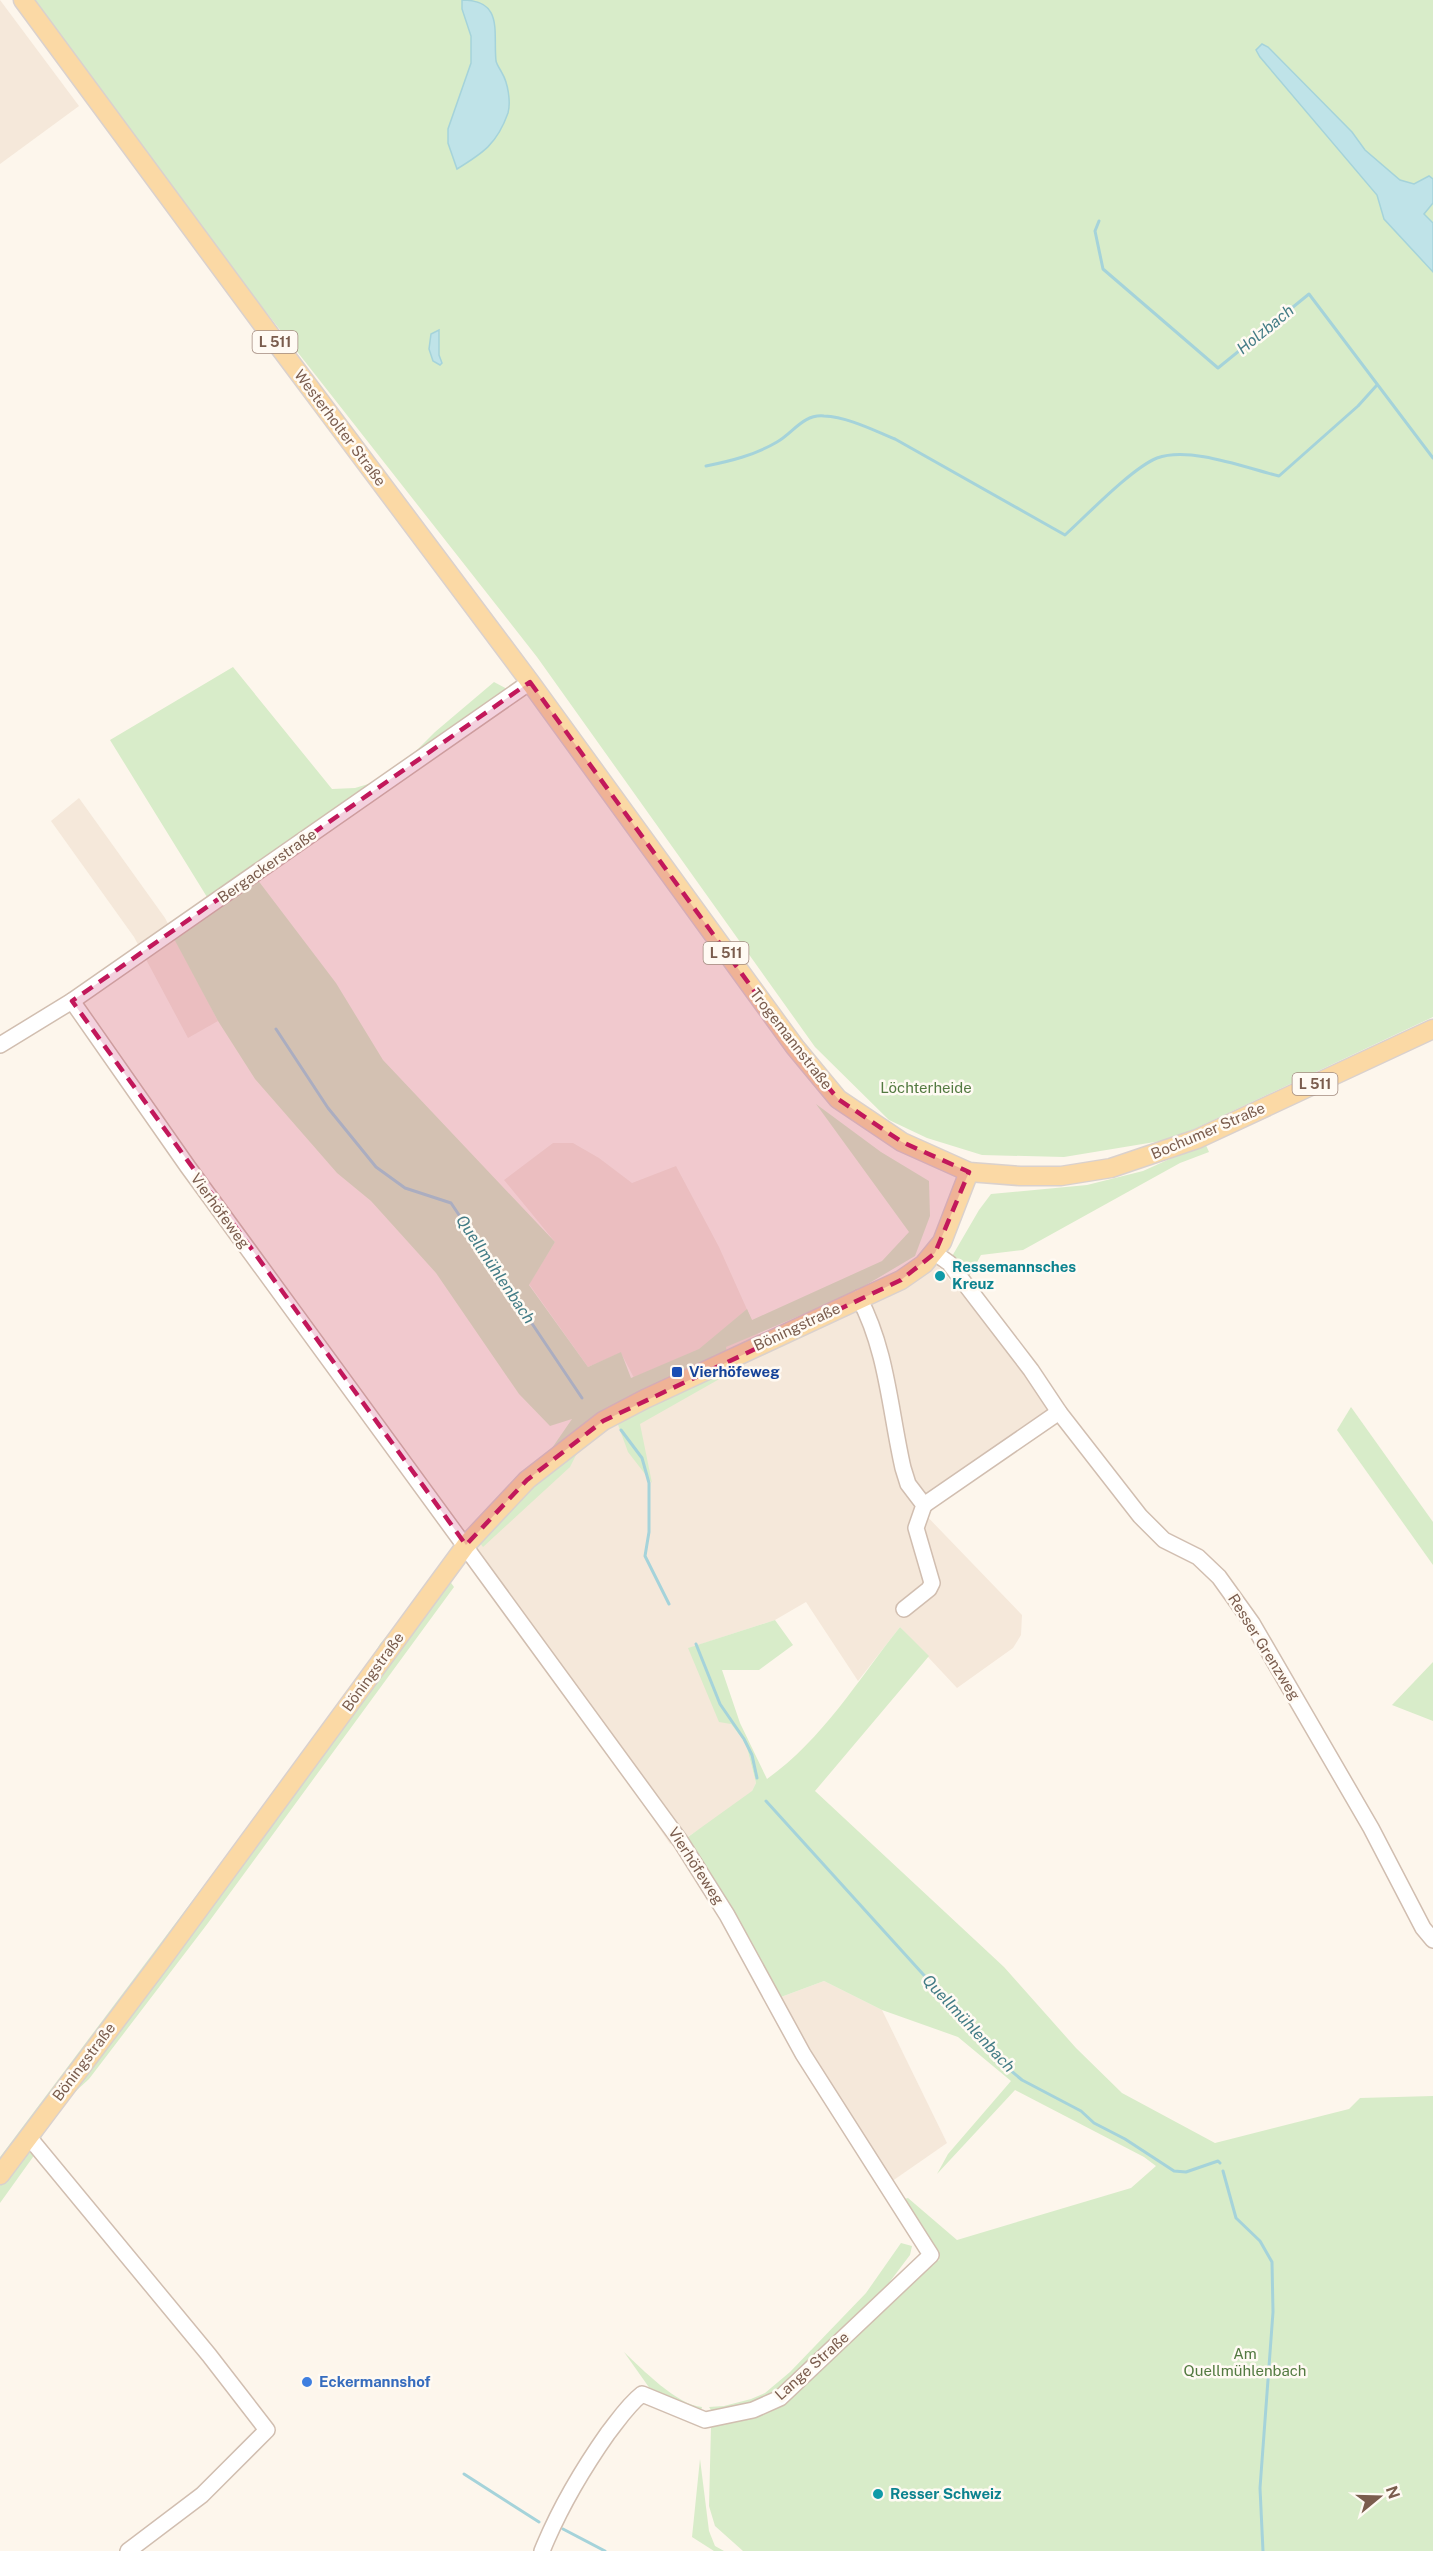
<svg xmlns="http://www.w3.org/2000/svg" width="1433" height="2551" viewBox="0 0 1433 2551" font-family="'Public Sans',sans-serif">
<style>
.residential{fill:#f5e8da}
.green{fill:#d8ecc9}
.water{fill:#bfe3e8;stroke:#a5d3da;stroke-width:1.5}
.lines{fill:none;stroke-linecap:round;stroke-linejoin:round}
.stream{stroke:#a5d3da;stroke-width:3}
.minor-casing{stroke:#d1beb0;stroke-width:18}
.major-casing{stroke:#dad1cd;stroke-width:21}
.minor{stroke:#fff;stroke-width:15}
.major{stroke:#fbd9a5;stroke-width:18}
.marked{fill:#c2185b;fill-opacity:0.2;stroke:#c2185b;stroke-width:4.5;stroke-dasharray:12 8;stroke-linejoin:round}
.culture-dot{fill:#0f9aa8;stroke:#fffaf3;stroke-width:2}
.transit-dot{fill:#1a4fb4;stroke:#fffaf3;stroke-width:2}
.shop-dot{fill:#3f7fe0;stroke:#fffaf3;stroke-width:2}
.labels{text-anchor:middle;stroke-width:5;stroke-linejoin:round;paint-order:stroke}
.shield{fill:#fffaf3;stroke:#a28b7f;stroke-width:1.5}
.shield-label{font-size:14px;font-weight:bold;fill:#7a5c4d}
.street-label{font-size:15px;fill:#7a5c4d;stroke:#fffaf3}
.park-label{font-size:15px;fill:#537a41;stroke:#fffaf3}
.culture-label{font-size:15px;font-weight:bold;fill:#0d838f;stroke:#fffaf3;text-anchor:start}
.transit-label{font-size:15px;font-weight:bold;fill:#164399;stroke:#fffaf3;text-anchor:start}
.shop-label{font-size:15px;font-weight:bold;fill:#366cbe;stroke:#fffaf3;text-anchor:start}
.water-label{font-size:16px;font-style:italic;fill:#437c86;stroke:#fffaf3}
</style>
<rect width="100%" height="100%" fill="#fdf6ec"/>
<g class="residential">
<polygon points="0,0 79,106 0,164"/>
<polygon points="79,798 165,918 218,1021 188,1038 134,937 51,821"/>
<polygon points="553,1143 573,1143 599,1158 632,1183 676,1166 719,1247 763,1345 934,1261 1059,1412 919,1508 1022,1615 1021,1635 1013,1648 957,1688 900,1627 858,1681 806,1602 775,1620 689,1648 731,1724 746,1744 756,1783 749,1797 689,1836 670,1844 466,1545 525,1483 645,1399 621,1353 588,1367 529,1284 555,1242 504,1180"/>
<polygon points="824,1981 882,2010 947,2143 888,2184 773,2000"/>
</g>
<g class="green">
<polygon points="27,0 1433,0 1433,1017 1173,1139 1064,1157 982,1155 927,1138 889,1120 815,1047 537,657 98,98"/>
<polygon points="233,667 332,789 355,788 375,782 408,759 435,732 494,682 513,692 207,897 110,740"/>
<polygon points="254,875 336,983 383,1060 555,1242 529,1285 588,1367 621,1352 631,1378 699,1349 747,1309 752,1320 882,1261 909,1232 816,1104 881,1152 929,1181 930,1216 915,1256 851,1294 726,1347 730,1373 640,1424 652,1483 628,1452 613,1411 593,1421 570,1467 483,1547 469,1529 518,1475 552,1448 572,1419 550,1426 519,1394 436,1273 371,1201 337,1173 255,1079 218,1021 172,935"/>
<polygon points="1205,1143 1209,1152 1180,1163 1023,1250 981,1255 967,1280 951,1258 979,1210 991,1194 1087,1185 1143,1171"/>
<polygon points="1351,1407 1433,1522 1433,1565 1337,1430"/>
<polygon points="442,1570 454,1587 208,1923 89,2079 52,2113 33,2157 0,2203 0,2157 361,1676 380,1644"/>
<path d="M775 1620 793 1645 759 1670H722L740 1723 767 1779C823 1739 858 1680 900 1627L929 1656 815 1791 1004 1967 1076 2048 1122 2093 1215 2143 1349 2109 1360 2098 1433 2096V2551H743L715 2526 709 2506 711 2426 761 2413 933 2261 940 2260 931 2255 897 2201 908 2198 957 2240 1131 2188 1156 2166 1144 2157 1015 2090 937 2174 948 2154 1011 2081 958 2037 882 2010 824 1981 773 2000 681 1842 752 1791 756 1783 746 1744 731 1724 719 1722 688 1648Z"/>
<polygon points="1433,1662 1433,1721 1392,1705"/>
<polygon points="901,2243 912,2246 910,2255 879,2296 857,2314 815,2360 766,2400 708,2414 711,2410 709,2407 724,2406 751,2399 765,2393 790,2372 866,2293"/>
<path d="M624 2352C642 2369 677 2405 702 2407L701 2411 653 2393Z"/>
<polygon points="700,2459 709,2531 715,2546 724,2551 714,2551 692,2537"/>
</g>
<g class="water">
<path d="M462 0C504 0 493 32 496 61 497 65 500 69 502 73 508 83 511 102 508 113 497 144 483 153 457 169L448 143V129L471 63V36L462 9Z"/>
<polygon points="1262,44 1268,47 1352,132 1365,150 1400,180 1414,184 1429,176 1433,179 1433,203 1424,214 1433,223 1433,272 1384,219 1377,195 1260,57 1256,50"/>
<polygon points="439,330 439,355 442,363 440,365 433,361 429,349 431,334"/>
</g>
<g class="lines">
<g class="stream">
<polyline points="1099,221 1095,231 1103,269 1218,368 1309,294 1433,458"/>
<path d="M706 466C731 461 755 455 777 442 793 433 803 414 824 416 848 417 873 430 895 439L1065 535C1087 515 1132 468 1157 458 1190 446 1246 468 1279 476L1358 406 1377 385"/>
<polyline points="276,1029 328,1108 376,1167 405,1188 451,1203 582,1398"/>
<polyline points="621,1430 642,1458 649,1483 649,1532 645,1556 669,1604"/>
<polyline points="696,1644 720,1704 744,1739 752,1755 757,1778"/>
<polyline points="766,1801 1009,2069 1022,2080 1081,2111 1094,2123 1125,2139 1174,2171 1186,2172 1218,2161 1220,2163"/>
<polyline points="1223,2171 1236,2218 1260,2241 1272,2262 1273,2312 1260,2488 1263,2551"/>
<polyline points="464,2474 539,2522"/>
<polyline points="563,2529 605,2551"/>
</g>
<g class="minor-casing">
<g id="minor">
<path d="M72 1001 188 1167 681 1842 727 1915 803 2054 931 2255 780 2398 753 2410 705 2420 642 2394C628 2405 619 2419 608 2433 582 2470 559 2509 542 2551"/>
<polyline points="0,1045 72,1001 530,682"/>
<polyline points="935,1253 949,1263 1031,1370 1059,1412 1140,1516 1164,1540 1198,1557 1219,1577 1252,1623 1371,1828 1423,1928 1433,1940"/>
<path d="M859 1298C887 1350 890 1411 903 1468L908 1484 924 1505 916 1528 932 1583 929 1589 904 1609"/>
<polyline points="924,1505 1059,1412"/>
<polyline points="28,2136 209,2355 267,2430 202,2495 128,2551"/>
</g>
</g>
<g class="major-casing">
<g id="major">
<polyline points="23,0 274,340 530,682 795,1047 838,1099 902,1142 969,1172 1020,1176 1061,1176 1111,1168 1197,1139 1433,1029"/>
<polyline points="0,2175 161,1961 466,1545 527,1480 603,1421 645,1399 901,1280 924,1264 942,1242 969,1172"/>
</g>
</g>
<use href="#minor" class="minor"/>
<use href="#major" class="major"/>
</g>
<path class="marked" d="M530 682 795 1047 838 1099 902 1142 969 1172 935 1253 901 1280 603 1421 527 1480 466 1545 72 1001Z"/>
<g class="culture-dot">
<circle cx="940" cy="1276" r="6"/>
<circle cx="878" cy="2494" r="6"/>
</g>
<rect class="transit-dot" x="671" y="1366" width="12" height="12" rx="3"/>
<circle class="shop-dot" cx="307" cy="2382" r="6"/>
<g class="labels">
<g class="shield">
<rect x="252.5" y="331" width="45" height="22" rx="4.5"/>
<rect x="703.5" y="942" width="45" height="22" rx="4.5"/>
<rect x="1292.5" y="1073" width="45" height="22" rx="4.5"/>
</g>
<g class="shield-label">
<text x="275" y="347">L 511</text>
<text x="726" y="958">L 511</text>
<text x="1315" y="1089">L 511</text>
</g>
<g class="street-label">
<text transform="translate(340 428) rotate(53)" y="5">Westerholter Straße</text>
<text transform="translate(267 866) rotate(-35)" y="5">Bergackerstraße</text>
<text transform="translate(791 1039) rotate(52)" y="5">Trogemannstraße</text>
<text transform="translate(1208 1131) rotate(-23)" y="5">Bochumer Straße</text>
<text transform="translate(220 1211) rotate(54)" y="5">Vierhöfeweg</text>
<text transform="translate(797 1327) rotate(-25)" y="5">Böningstraße</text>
<text transform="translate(1264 1647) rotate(58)" y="5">Resser Grenzweg</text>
<text transform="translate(373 1672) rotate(-54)" y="5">Böningstraße</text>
<text transform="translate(696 1866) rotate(57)" y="5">Vierhöfeweg</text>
<text transform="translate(84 2062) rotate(-53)" y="5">Böningstraße</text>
<text transform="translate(812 2366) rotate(-42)" y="5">Lange Straße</text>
</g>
<g class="park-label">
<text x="926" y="1093">Löchterheide</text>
<text x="1245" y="2359">Am<tspan x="1245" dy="17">Quellmühlenbach</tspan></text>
</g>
<g class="culture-label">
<text x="952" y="1272">Ressemannsches<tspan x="952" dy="17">Kreuz</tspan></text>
<text x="890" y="2499">Resser Schweiz</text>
</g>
<g class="transit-label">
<text x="689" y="1377">Vierhöfeweg</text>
</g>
<g class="shop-label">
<text x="319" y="2387">Eckermannshof</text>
</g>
<g class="water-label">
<text transform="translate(1265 329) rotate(-39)" y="6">Holzbach</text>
<text transform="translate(496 1269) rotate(56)" y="6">Quellmühlenbach</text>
<text transform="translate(969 2023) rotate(47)" y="6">Quellmühlenbach</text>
</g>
</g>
<g transform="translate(1379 2497) rotate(71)" stroke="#fffaf3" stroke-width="4.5" paint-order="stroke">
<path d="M0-4.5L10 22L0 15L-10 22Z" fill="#7a5c4d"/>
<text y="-9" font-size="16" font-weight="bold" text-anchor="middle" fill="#7a5c4d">N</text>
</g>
</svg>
